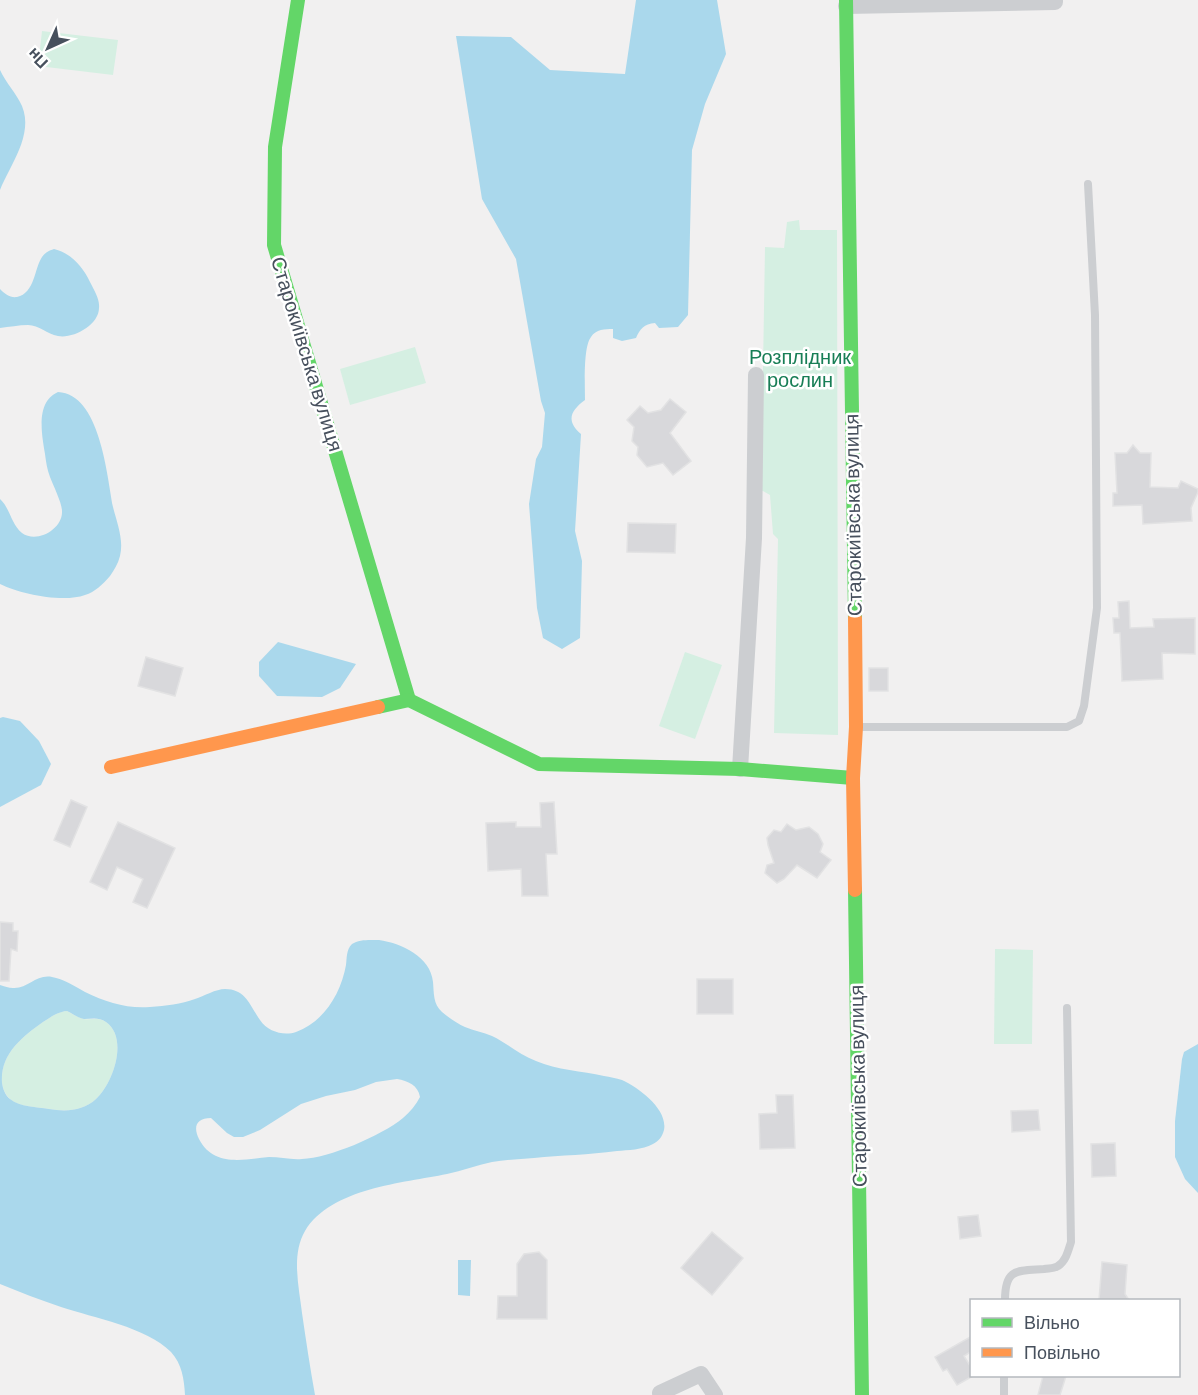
<svg xmlns="http://www.w3.org/2000/svg" width="1198" height="1395" viewBox="0 0 1198 1395" font-family="Barlow,sans-serif">
<style>
.green{fill:#d5efe2}
.water{fill:#aad8ec;fill-rule:evenodd}
.building{fill:#d8d8db;stroke:#e2e2e3;stroke-width:1.5}
.lines{fill:none;stroke-linecap:round;stroke-linejoin:round}
.lane{stroke:#ccced1;stroke-width:8}
.street{stroke:#ccced1;stroke-width:16}
.fast{stroke:#63d668;stroke-width:14}
.slow{stroke:#ff974d;stroke-width:14}
.labels{text-anchor:middle;stroke-width:5;stroke-linejoin:round;paint-order:stroke}
.street-label{font-size:20px;fill:#47505d;stroke:#fff}
.park-label{font-size:20px;fill:#187e56;stroke:#fff}
</style>
<rect width="100%" height="100%" fill="#f1f0f0"/>
<g class="green">
<polygon points="42,31 118,40 113,75 38,66"/>
<polygon points="799,220 800,230 837,230 838,735 774,733 778,539 773,534 770,495 761,490 765,247 784,248 787,222"/>
<polygon points="415,347 426,383 350,405 340,369"/>
<polygon points="685,652 722,665 695,739 659,726"/>
<polygon points="995,949 1033,950 1032,1044 994,1044"/>
<path d="M67 1011C72 1014 79 1018 84 1019 92 1020 99 1017 106 1022 129 1038 113 1084 96 1099 83 1111 66 1112 49 1109 37 1107 19 1107 10 1099 5 1094 3 1089 2 1083 0 1054 22 1037 43 1022 51 1017 57 1012 67 1011Z"/>
</g>
<g class="water">
<path d="M636 0H717L726 54 705 104 692 150 688 315 678 327 659 328 655 323C644 324 640 329 636 338L622 341 613 338V329C605 329 596 329 591 337 583 347 585 386 585 400 570 411 566 421 581 434L575 531 582 561 580 638 562 649 543 638 537 608 529 504 536 459 542 447 545 413 541 401 516 259 482 199 456 36 511 37 550 70 625 74Z"/>
<path d="M0 70C6 83 16 93 22 106 34 135 10 165 0 190Z"/>
<path d="M54 249C71 253 83 267 90 282 94 290 100 299 99 308 99 325 73 339 58 336 47 334 39 325 28 325 19 325 9 327 0 328V289C5 294 10 298 17 297 35 293 34 269 42 257 46 252 48 251 54 249Z"/>
<path d="M58 392C100 394 107 475 113 507 117 523 124 540 120 556 118 564 114 570 110 576 103 584 95 592 85 595 63 603 20 594 0 584V499C10 508 11 524 22 533 37 544 63 529 62 511 62 503 53 485 50 477 47 469 46 462 45 454 42 435 35 402 58 392Z"/>
<polygon points="278,642 356,664 340,688 322,697 277,696 259,676 259,662"/>
<polygon points="3,717 20,721 39,741 51,764 41,785 0,807 0,718"/>
<path d="M379 940C401 943 431 957 433 982 434 993 433 1004 442 1012 449 1018 458 1024 465 1027 474 1031 483 1032 492 1036 507 1043 520 1055 536 1061 557 1070 582 1071 604 1076 610 1077 616 1078 622 1080 639 1088 668 1109 664 1130 662 1137 659 1141 653 1144 642 1150 628 1150 617 1151 589 1155 561 1155 534 1158 520 1159 505 1160 492 1162 477 1165 462 1171 447 1174 403 1183 331 1188 305 1231 291 1255 299 1287 302 1313 306 1340 310 1368 315 1395H185C184 1379 182 1364 171 1352 146 1327 94 1318 61 1307 40 1300 20 1292 0 1284V985C4 986 9 988 13 988 28 989 36 974 52 977 63 979 75 986 85 992 106 1002 127 1009 150 1007 166 1006 181 1004 195 999 204 996 216 989 225 989 246 989 250 1006 260 1020 268 1032 284 1036 296 1032 324 1022 341 993 346 965 347 958 346 950 352 944 359 939 370 940 379 940ZM67 1011C73 1014 78 1018 84 1019 92 1019 99 1017 106 1022 129 1038 113 1084 96 1099 83 1111 66 1112 49 1109 37 1107 20 1107 10 1099 5 1095 3 1089 2 1083 0 1054 22 1037 43 1022 51 1017 57 1012 67 1011ZM397 1079C408 1081 418 1085 420 1097 416 1105 410 1112 403 1118 381 1136 329 1158 302 1159 291 1160 280 1157 269 1157 245 1159 214 1168 199 1139 193 1127 196 1118 211 1118L227 1133 234 1137H243L260 1130 301 1104 326 1096 355 1090 376 1082Z"/>
<polygon points="1198,1044 1198,1193 1185,1179 1175,1157 1175,1121 1182,1059 1184,1052"/>
<polygon points="458,1260 471,1260 470,1296 458,1295"/>
</g>
<g class="building">
<polygon points="670,399 686,412 670,433 691,461 673,475 663,463 647,467 637,455 638,447 632,441 634,427 627,420 640,406 648,413 661,410"/>
<polygon points="1133,445 1140,453 1151,453 1150,487 1178,488 1181,481 1198,489 1198,492 1191,508 1192,521 1143,524 1142,505 1113,506 1113,493 1117,493 1115,453 1127,453"/>
<polygon points="628,523 676,524 675,553 627,552"/>
<polygon points="1129,601 1130,628 1154,627 1153,619 1195,618 1195,654 1162,653 1163,679 1122,681 1120,633 1114,633 1113,618 1119,618 1118,602"/>
<polygon points="146,657 183,668 175,696 138,686"/>
<rect x="869" y="668" width="19" height="23"/>
<polygon points="71,800 87,807 70,847 54,840"/>
<polygon points="554,802 557,854 546,854 548,896 522,896 521,869 488,871 486,823 516,822 516,827 541,827 540,803"/>
<polygon points="118,822 175,848 147,908 133,902 143,879 117,867 107,890 90,882"/>
<polygon points="787,824 796,830 809,827 818,834 823,844 820,852 831,860 817,878 797,865 784,879 777,883 765,873 767,865 774,863 768,845 767,838 774,830 781,832"/>
<polygon points="0,922 13,923 13,931 18,931 17,951 11,949 9,981 0,981"/>
<rect x="697" y="979" width="36" height="35"/>
<polygon points="776,1095 793,1095 795,1148 760,1149 759,1114 777,1113"/>
<polygon points="1038,1110 1040,1130 1012,1132 1011,1111"/>
<polygon points="1115,1143 1116,1176 1092,1177 1091,1144"/>
<polygon points="978,1215 981,1236 960,1239 958,1217"/>
<polygon points="712,1232 743,1258 712,1295 681,1268"/>
<polygon points="539,1252 547,1260 547,1319 497,1319 498,1296 517,1296 517,1264 524,1254"/>
<polygon points="1102,1262 1127,1265 1125,1294 1129,1300 1099,1300"/>
<polygon points="972,1336 972,1351 964,1356 972,1369 972,1376 973,1376 957,1385 947,1369 943,1371 935,1357"/>
<polygon points="1043,1376 1066,1376 1060,1395 1038,1395"/>
</g>
<g class="lines">
<g class="lane">
<polyline points="856,727 1067,727 1079,721 1084,706 1097,608 1095,315 1088,184"/>
<path d="M1005 1300C1005 1268 1017 1271 1044 1269 1049 1268 1054 1269 1058 1266 1066 1261 1068 1251 1071 1242L1067 1008"/>
<polyline points="1004,1395 1004,1376"/>
</g>
<g class="street">
<polyline points="846,6 1055,2 1055,0"/>
<polyline points="740,769 754,538 756,375"/>
<polyline points="660,1393 701,1374 715,1395"/>
</g>
<g class="fast">
<polyline points="298,0 275,147 274,245 409,700"/>
<polyline points="846,0 855,618"/>
<polyline points="378,707 409,700 539,764 740,769 853,778"/>
<polyline points="855,890 862,1395"/>
</g>
<g class="slow">
<polyline points="855,618 856,727 853,778 855,890"/>
<polyline points="111,767 378,707"/>
</g>
</g>
<g class="labels">
<g class="street-label">
<text transform="translate(307 354) rotate(73)" y="7">Старокиївська вулиця</text>
<text transform="translate(853 515) rotate(-91)" y="7">Старокиївська вулиця</text>
<text transform="translate(858 1086) rotate(-91)" y="7">Старокиївська вулиця</text>
</g>
<g class="park-label">
<text x="800" y="364">Розплідник<tspan x="800" dy="23">рослин</tspan></text>
</g>
</g>
<rect x="970" y="1299" width="210" height="78" fill="#ffffff" stroke="#b5b9be" stroke-width="1.5"/>
<rect x="982" y="1318" width="30" height="9" fill="#63d668" stroke="#b5b9be" stroke-width="1.5"/>
<text x="1024" y="1329" font-size="18" fill="#47505d">Вільно</text>
<rect x="982" y="1348" width="30" height="9" fill="#ff974d" stroke="#b5b9be" stroke-width="1.5"/>
<text x="1024" y="1359" font-size="18" fill="#47505d">Повільно</text>
<g transform="translate(48 48) rotate(225)" stroke="#ffffff" stroke-width="4.5" paint-order="stroke">
<path d="M0-4.5L10 22L0 15L-10 22Z" fill="#47505d"/>
<text y="-9" font-size="16" font-weight="bold" text-anchor="middle" fill="#47505d">Пн</text>
</g>
</svg>
